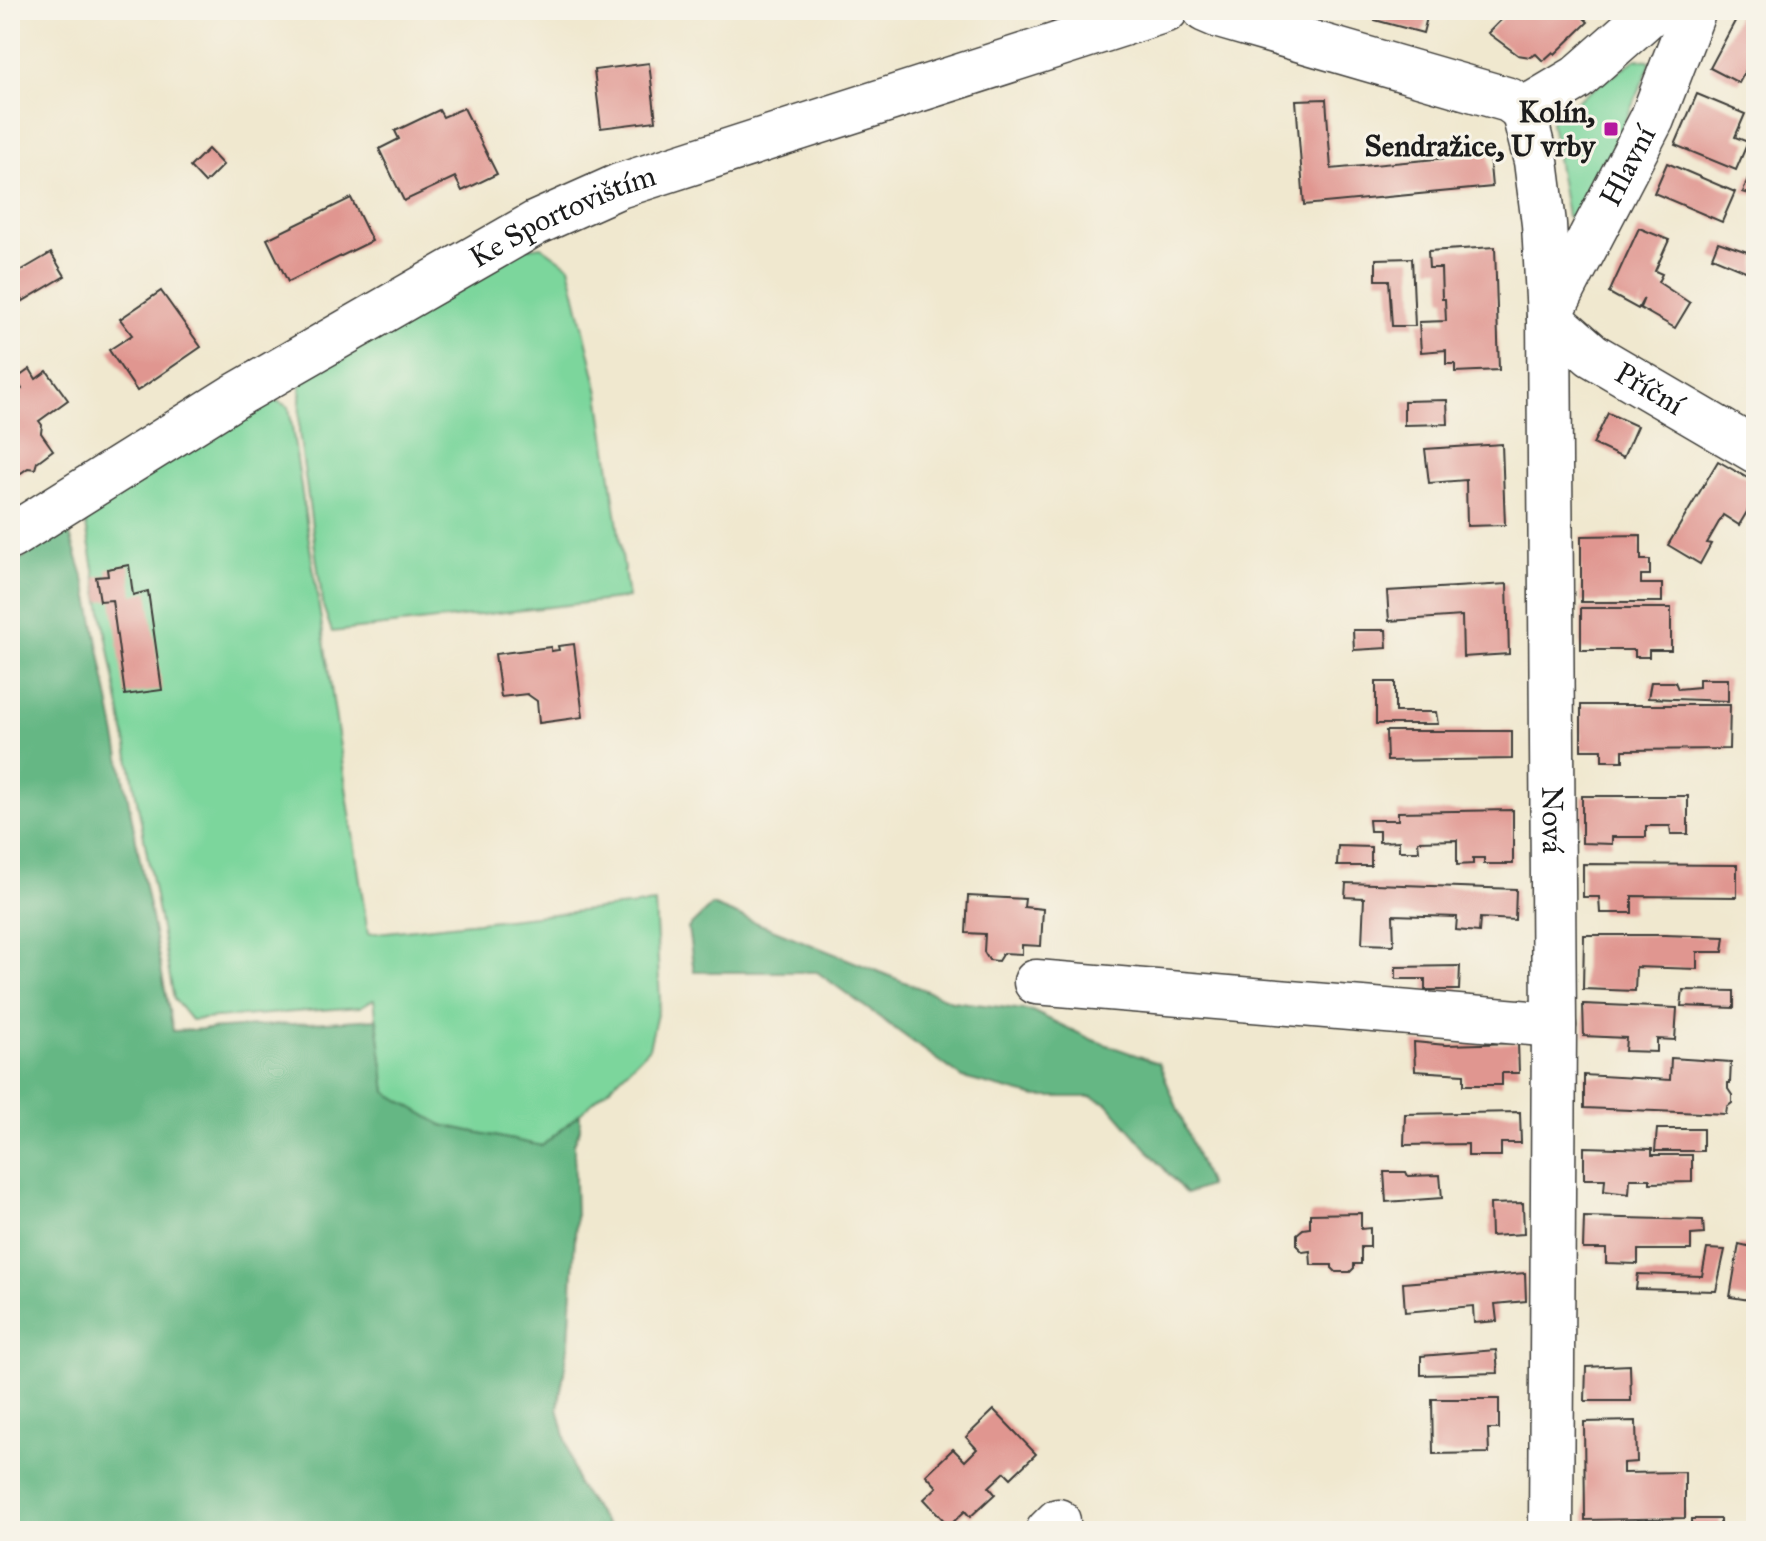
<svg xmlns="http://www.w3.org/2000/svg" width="1766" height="1541" viewBox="0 0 1766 1541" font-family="'IM FELL Great Primer',serif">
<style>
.green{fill:#7cd69c;stroke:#4c795c;stroke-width:2}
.forest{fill:#65b784;stroke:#406a50;stroke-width:2}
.building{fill:#e09690}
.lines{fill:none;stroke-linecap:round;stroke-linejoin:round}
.minor-casing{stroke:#3c3b37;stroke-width:47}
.minor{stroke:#fff;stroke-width:44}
.poi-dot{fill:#b5179e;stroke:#f7f3e8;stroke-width:3}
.labels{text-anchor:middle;stroke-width:6;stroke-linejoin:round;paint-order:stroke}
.poi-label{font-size:30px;font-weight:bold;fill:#1c1c1c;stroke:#f7f3e8;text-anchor:end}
.street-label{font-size:30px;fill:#1c1c1c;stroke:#f7f3e8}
</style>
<rect width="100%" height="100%" fill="#f7f3e8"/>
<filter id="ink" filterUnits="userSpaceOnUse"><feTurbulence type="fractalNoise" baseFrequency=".0125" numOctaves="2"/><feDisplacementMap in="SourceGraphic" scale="16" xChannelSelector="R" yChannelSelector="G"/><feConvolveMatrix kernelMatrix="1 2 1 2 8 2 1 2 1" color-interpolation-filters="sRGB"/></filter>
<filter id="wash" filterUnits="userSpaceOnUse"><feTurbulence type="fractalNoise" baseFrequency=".006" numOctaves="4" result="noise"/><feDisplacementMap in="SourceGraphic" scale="32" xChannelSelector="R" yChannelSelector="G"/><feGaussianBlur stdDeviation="1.8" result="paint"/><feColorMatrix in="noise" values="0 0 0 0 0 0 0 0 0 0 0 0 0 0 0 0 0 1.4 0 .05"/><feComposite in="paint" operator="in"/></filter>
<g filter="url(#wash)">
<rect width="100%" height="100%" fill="#f0e8cf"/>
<g class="green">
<polygon points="1636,59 1648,60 1651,63 1581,219 1573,219 1567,216 1551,123 1552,118"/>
<polygon points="541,246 569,266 599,393 628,598 332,632 323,606 299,432 301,373 519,249"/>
<polygon points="257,391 289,407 368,934 655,903 660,1001 649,1048 610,1087 542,1146 442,1125 386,1092 374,999 360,1007 191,1020 174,999 84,515"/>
</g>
<g class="forest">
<polygon points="68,529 88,592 173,1031 377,1019 386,1092 442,1125 542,1146 578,1115 580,1115 580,1129 574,1144 576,1219 569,1342 558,1408 577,1484 611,1531 10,1531 10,566"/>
<polygon points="712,905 952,1001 1032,1011 1093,1040 1159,1063 1209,1186 1186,1194 1107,1103 1092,1097 1036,1097 963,1078 817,972 694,972 688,928"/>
</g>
<g id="blocks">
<g class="building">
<polygon points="1036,10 1071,10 1059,26"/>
<polygon points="1378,10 1429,10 1423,33 1375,20"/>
<polygon points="1511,10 1576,10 1588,22 1555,54 1553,52 1543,61 1536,54 1530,57 1518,55 1488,33"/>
<polygon points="1741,10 1756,10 1756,51 1739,83 1710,68"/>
<polygon points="649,63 656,121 601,128 594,70"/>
<polygon points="1697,94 1745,114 1735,137 1748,142 1736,170 1675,145"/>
<polygon points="1326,99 1331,169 1489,154 1492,187 1304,205 1296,100"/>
<polygon points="464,108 497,174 462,191 455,177 404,201 379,149 399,139 395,131 439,110 443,117"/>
<polygon points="208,149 223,165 205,183 190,167"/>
<polygon points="1667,163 1735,192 1722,222 1654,193"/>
<polygon points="1749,175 1756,177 1756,196 1743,192"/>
<polygon points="351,198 372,241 288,282 267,239"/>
<polygon points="1639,228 1669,240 1655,271 1662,274 1658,282 1690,303 1675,328 1640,308 1644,298 1638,309 1609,293"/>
<polygon points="1718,242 1756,255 1755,275 1712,257"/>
<polygon points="1495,247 1499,370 1455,372 1455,364 1446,364 1446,350 1421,352 1419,322 1446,321 1445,299 1442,299 1441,268 1429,268 1428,251"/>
<polygon points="51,253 65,276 23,301 10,277"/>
<polygon points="1412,258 1415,326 1392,326 1389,280 1376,280 1376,259"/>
<polygon points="161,291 201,347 137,391 109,350 132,335 120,319"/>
<polygon points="30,369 36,379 47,371 68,400 39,421 42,425 41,433 53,450 37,462 35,469 28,468 11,480 10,397 22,389 16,379"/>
<polygon points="1447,400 1448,424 1404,425 1404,401"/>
<polygon points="1608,413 1637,426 1623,458 1593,444"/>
<polygon points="1502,444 1505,525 1467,526 1466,480 1429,483 1425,449"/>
<polygon points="1718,461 1756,483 1756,497 1739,525 1723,515 1707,543 1711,544 1700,564 1668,545"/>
<polygon points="1641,535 1641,560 1650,560 1650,575 1641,575 1641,584 1662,584 1662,602 1581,602 1581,536"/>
<polygon points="129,565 133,595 148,591 162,690 125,695 112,600 100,601 96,577 108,576 107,569"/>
<polygon points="1507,584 1509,654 1463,657 1462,616 1389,621 1387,591"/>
<polygon points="1581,608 1671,608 1671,650 1649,650 1649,657 1635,657 1635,650 1581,650"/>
<polygon points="1353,630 1386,630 1387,648 1354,650"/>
<polygon points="574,644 583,717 539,723 537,701 527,694 501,697 495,654 551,647 551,651 559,650 558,646"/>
<polygon points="1699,679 1728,679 1728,701 1648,698 1651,682 1675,682 1678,689 1699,687"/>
<polygon points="1376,682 1395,682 1395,712 1436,712 1438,724 1376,724"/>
<polygon points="1581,705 1730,705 1729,749 1623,750 1623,761 1602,761 1602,750 1581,750"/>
<polygon points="1386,731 1512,731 1512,759 1387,761"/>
<polygon points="1582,796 1688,796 1688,834 1671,834 1670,826 1646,826 1646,837 1612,837 1612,844 1582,843"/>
<polygon points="1513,810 1513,864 1484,864 1484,858 1473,858 1473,864 1457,865 1457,840 1418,841 1419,851 1399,851 1399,841 1379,842 1379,831 1370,831 1369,820 1398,820 1398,812"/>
<polygon points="1338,846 1371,847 1371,866 1337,866"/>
<polygon points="1583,864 1737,865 1737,897 1632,896 1632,913 1600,913 1599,897 1583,897"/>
<polygon points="1346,883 1516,889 1515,920 1480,918 1479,932 1456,930 1457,917 1393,915 1394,945 1362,944 1364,898 1345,897"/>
<polygon points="968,896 1025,899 1024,907 1043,909 1041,946 1022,945 1022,954 1003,953 998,961 989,960 984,952 985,934 966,933"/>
<polygon points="1584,935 1664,935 1725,937 1723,952 1697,952 1697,969 1636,967 1635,991 1583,989"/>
<polygon points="1460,966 1459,990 1425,990 1425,979 1396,979 1396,967"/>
<polygon points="1683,990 1734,991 1734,1008 1681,1006"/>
<polygon points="1583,1004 1677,1008 1675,1040 1657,1039 1657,1052 1625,1051 1626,1038 1584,1036"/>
<polygon points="1414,1042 1446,1045 1518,1043 1519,1073 1502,1073 1502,1085 1464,1085 1464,1074 1415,1071"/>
<polygon points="1671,1058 1731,1062 1730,1083 1728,1083 1728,1089 1732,1095 1732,1103 1727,1107 1726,1114 1584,1108 1584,1075 1670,1080"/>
<polygon points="1520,1112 1521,1143 1501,1143 1501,1156 1468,1156 1468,1144 1404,1145 1405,1114"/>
<polygon points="1657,1129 1703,1129 1703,1151 1655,1151"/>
<polygon points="1584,1147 1652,1149 1652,1155 1692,1155 1692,1182 1650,1183 1650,1179 1630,1179 1629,1194 1604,1191 1605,1179 1584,1179"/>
<polygon points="1384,1172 1406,1172 1408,1176 1440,1175 1442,1198 1386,1202"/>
<polygon points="1523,1203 1524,1234 1491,1236 1490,1204"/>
<polygon points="1361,1213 1361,1229 1370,1228 1370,1247 1361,1247 1361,1264 1354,1264 1354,1268 1350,1272 1336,1272 1332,1268 1332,1265 1311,1265 1310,1251 1303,1252 1297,1246 1297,1234 1303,1229 1310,1228 1310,1214"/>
<polygon points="1584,1217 1703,1220 1704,1234 1691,1235 1691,1250 1638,1250 1638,1264 1606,1263 1606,1249 1583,1249"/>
<polygon points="1739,1244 1756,1248 1756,1273 1754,1272 1750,1300 1730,1297"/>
<polygon points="1707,1249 1725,1250 1716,1291 1636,1289 1638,1274 1702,1276"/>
<polygon points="1525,1273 1526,1301 1495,1304 1497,1321 1474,1323 1473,1306 1405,1312 1403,1283"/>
<polygon points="1496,1350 1498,1373 1421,1375 1421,1356"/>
<polygon points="1630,1365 1631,1401 1585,1401 1586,1367"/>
<polygon points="1432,1399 1499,1399 1499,1429 1488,1429 1489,1453 1433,1454"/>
<polygon points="994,1410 1036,1454 1011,1478 1005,1472 989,1487 995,1494 970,1517 965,1511 949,1526 924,1499 937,1487 926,1475 953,1449 965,1461 977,1449 966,1437"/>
<polygon points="1636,1421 1637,1462 1623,1463 1623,1473 1685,1472 1685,1518 1585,1520 1584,1422"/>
<polygon points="1753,1438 1756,1438 1756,1489 1750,1489"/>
<rect x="1692" y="1519" width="28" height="12"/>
</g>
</g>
</g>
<g filter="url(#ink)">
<use href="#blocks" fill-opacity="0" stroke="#3c3b37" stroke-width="2"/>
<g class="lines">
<g class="minor-casing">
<g id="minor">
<polyline points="1205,10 1219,16 1509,100 1523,110"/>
<path id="s1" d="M1523 110 1536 161 1544 224 1549 317 1554 1025 1551 1531"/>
<polyline points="1523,110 1577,78 1654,10"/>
<path id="s2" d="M1550 315 1652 119 1694 10"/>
<path id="s3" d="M1549 317 1592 355 1756 451"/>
<path id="s4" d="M10 537 235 396 536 223 619 186 1166 10"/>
<polyline points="1036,982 1554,1025"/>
<polyline points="1048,1531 1058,1521"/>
</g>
</g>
<use href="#minor" class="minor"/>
</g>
</g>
<rect class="poi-dot" x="1603" y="121" width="16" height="16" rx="4"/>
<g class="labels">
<g class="poi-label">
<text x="1595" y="122">Kolín,<tspan x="1595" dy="34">Sendražice, U vrby</tspan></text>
</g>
<g class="street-label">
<text dy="10" stroke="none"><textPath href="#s2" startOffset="168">Hlavní</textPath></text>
<text dy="10" stroke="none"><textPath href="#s4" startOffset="640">Ke Sportovištím</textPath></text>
<text dy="10" stroke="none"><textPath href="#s3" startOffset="124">Příční</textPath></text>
<text dy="10" stroke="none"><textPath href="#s1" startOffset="712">Nová</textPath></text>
</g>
</g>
<rect width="1766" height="1541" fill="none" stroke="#f7f3e8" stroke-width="40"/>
</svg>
